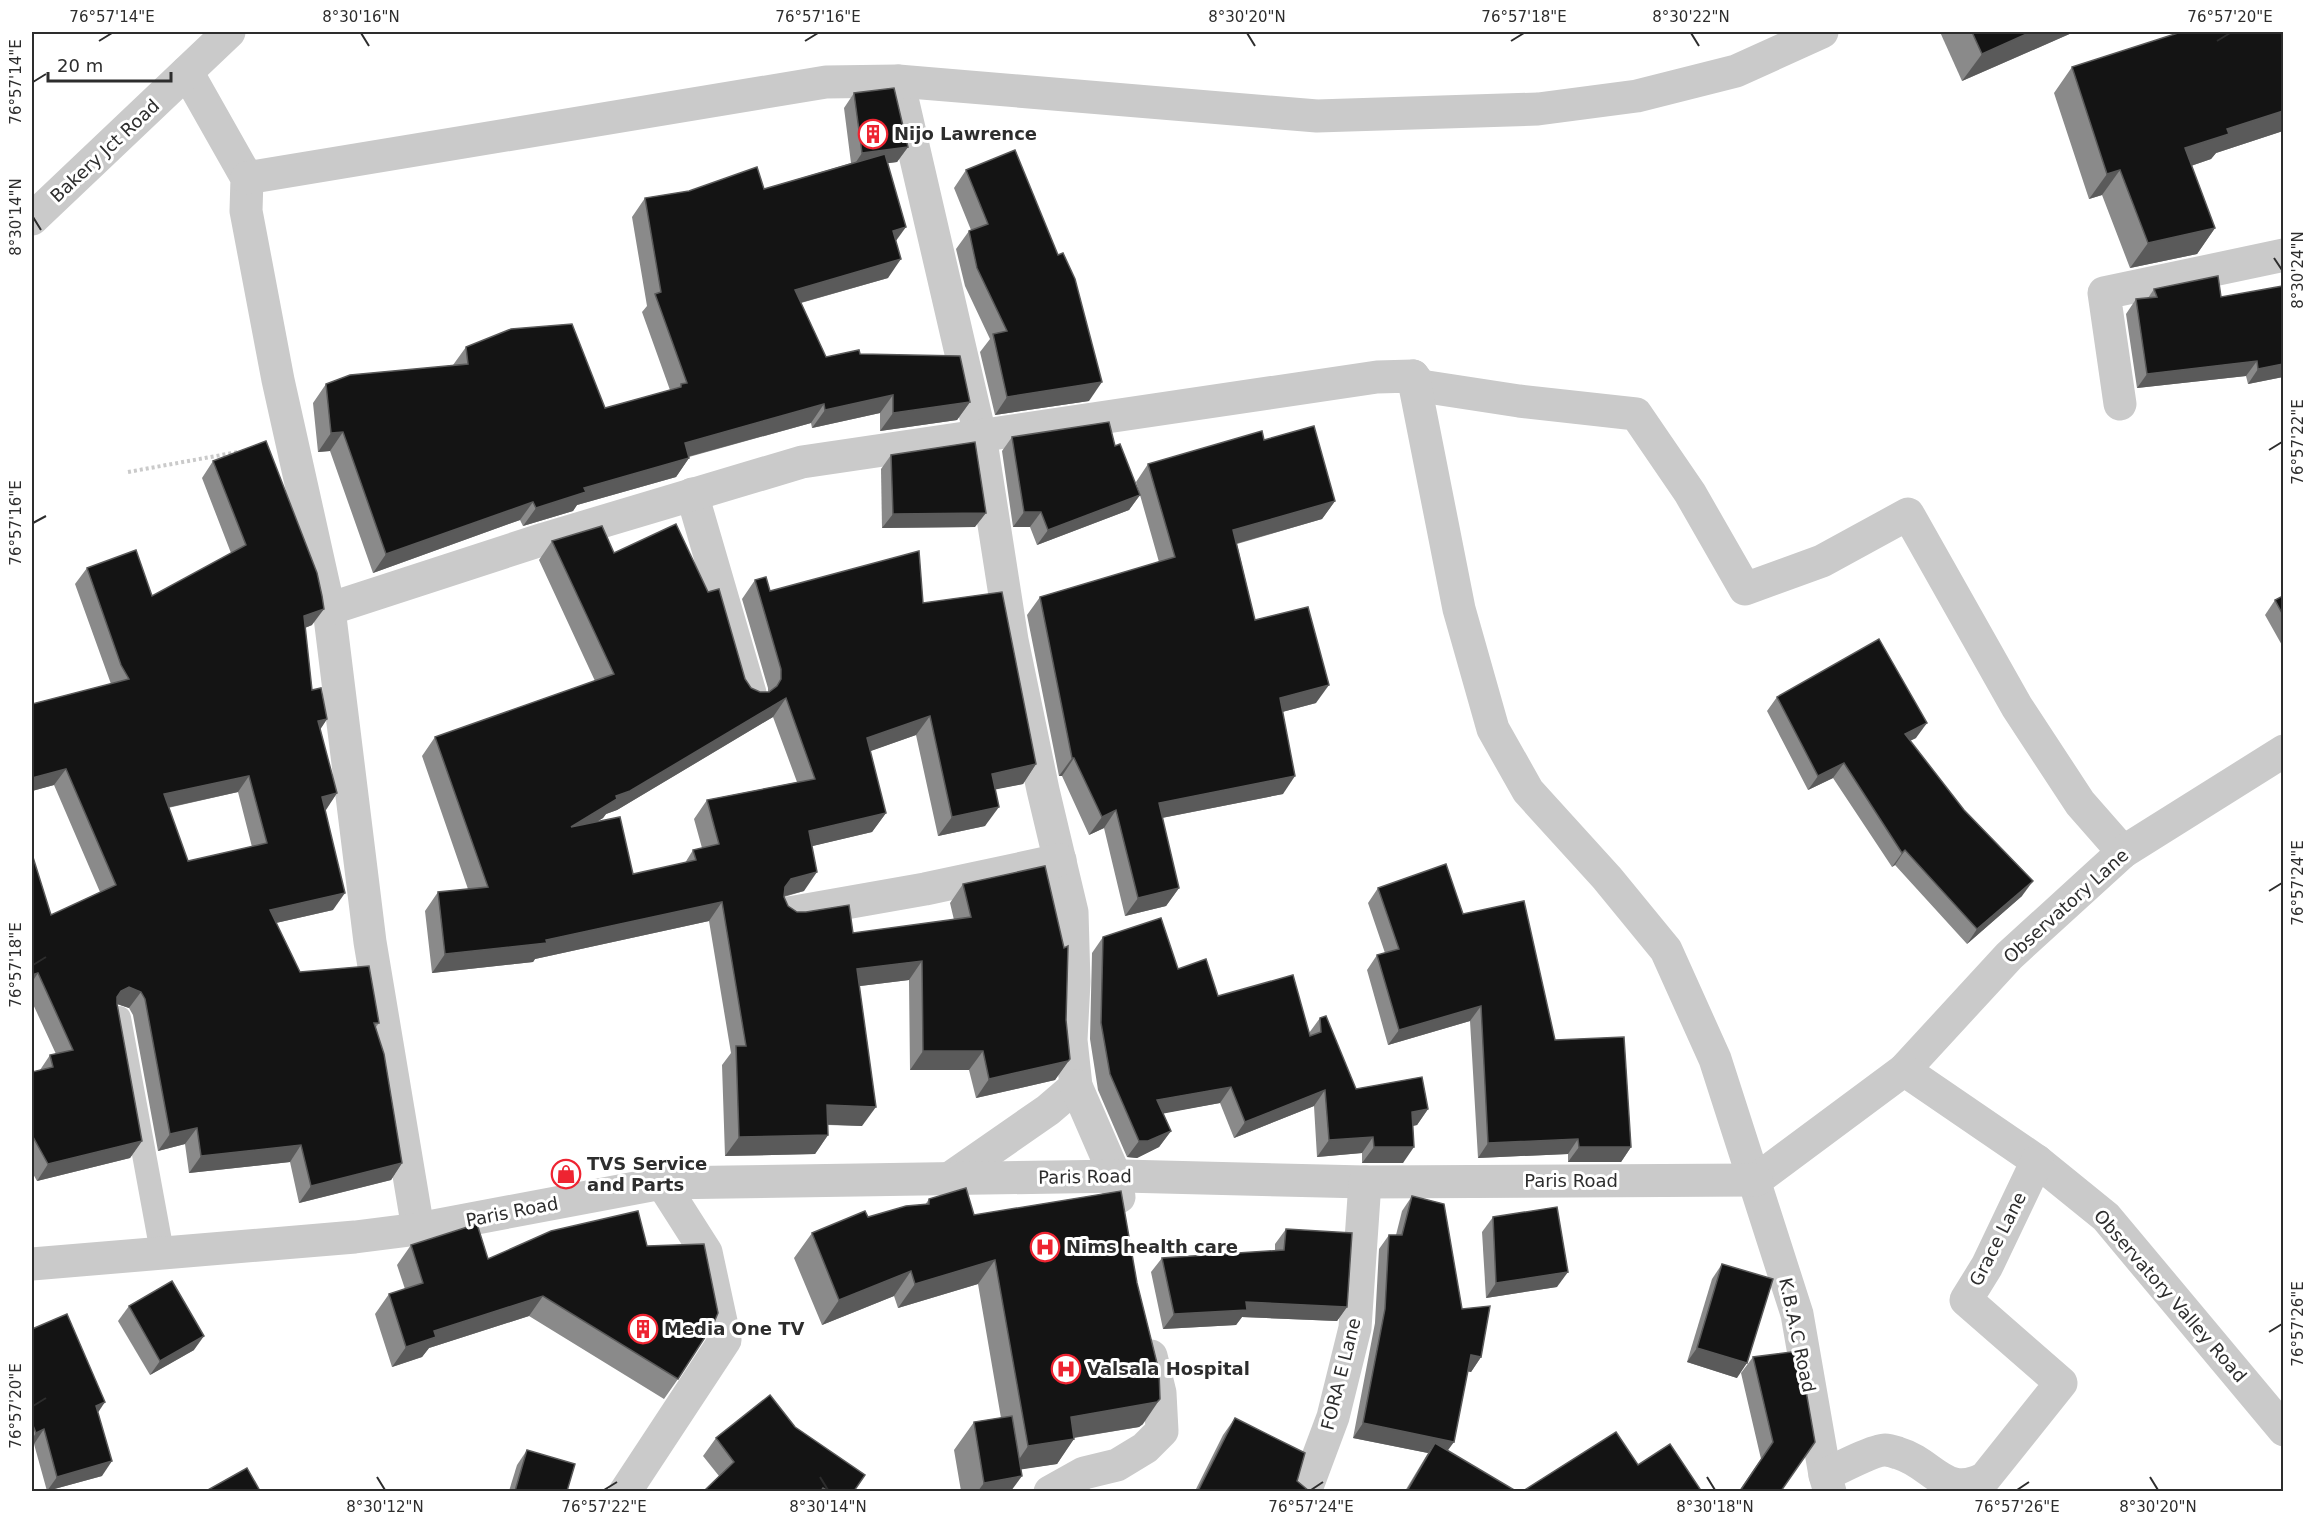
<svg xmlns="http://www.w3.org/2000/svg" width="2315" height="1523" viewBox="0 0 2315 1523" font-family="'DejaVu Sans',sans-serif">
<style>
.lines{fill:none;stroke-linecap:round;stroke-linejoin:round}
.path{stroke:#cacaca;stroke-width:4;stroke-dasharray:3 3;stroke-linecap:butt}
.service{stroke:#cacaca;stroke-width:24}
.minor{stroke:#cacaca;stroke-width:33}
.tertiary{stroke:#cacaca;stroke-width:33}
.wall{fill:#8a8a8a;fill-rule:evenodd}
.shaded-wall{fill:#5a5a5a}
.building{fill:#141414;stroke:#5a5a5a;stroke-width:1.5;fill-rule:evenodd}
.ticks{fill:none;stroke:#2d2d2d;stroke-width:2}
.labels{text-anchor:middle;stroke-width:6;stroke-linejoin:round;paint-order:stroke}
.poi-label{font-size:18px;font-weight:bold;fill:#2d2d2d;stroke:#fff;text-anchor:start}
.street-label{font-size:18px;fill:#2d2d2d;stroke:#fff}
.neatline{fill:none;stroke:#2d2d2d;stroke-width:2}
.ticks-label{font-size:15px;text-anchor:middle;fill:#2d2d2d}
</style>
<rect width="100%" height="100%" fill="#fff"/>
<g class="lines">
<polyline class="path" points="128,472 238,452"/>
<polyline class="service" points="119,1018 162,1252"/>
<g class="minor">
<polyline points="187,72 247,178 246,211 278,380 329,609 370,942 418,1229"/>
<polyline points="898,81 980,435 1012,640 1043,790 1072,912 1074,982 1071,1040 1076,1086 1048,1110 950,1178"/>
<polyline points="247,178 826,82 898,81 1317,116 1538,109 1637,96 1736,71 1822,32"/>
<polyline points="1413,376 1421,386 1519,401 1636,414 1690,493 1745,589 1822,561 1908,514 2017,707 2080,803 2123,852"/>
<polyline points="2120,404 2104,293 2284,255"/>
<polyline points="692,494 750,693"/>
<polyline points="329,609 544,539 802,462 1377,377 1413,376 1459,609 1493,729 1528,791 1607,878 1666,950 1715,1059 1797,1314 1825,1475 1830,1492"/>
<polyline points="789,913 925,889 1060,860"/>
<polyline points="1904,1070 2009,956 2123,852 2284,751"/>
<polyline points="1076,1086 1116,1178 1119,1197"/>
<polyline points="1756,1180 1904,1070 2037,1161 2106,1217 2284,1430"/>
<polyline points="32,1264 355,1237 418,1229 662,1183 1123,1176 1365,1182 1756,1180"/>
<path d="M1825 1475C1837 1469 1874 1450 1885 1450 1889 1450 1895 1452 1898 1453 1933 1463 1945 1500 1985 1478L2061 1383 1966 1300 1987 1266 2037 1161"/>
<polyline points="625,1492 725,1340 706,1252 662,1183"/>
<polyline points="1050,1492 1084,1473 1117,1465 1145,1448 1162,1431 1160,1393 1151,1356"/>
<polyline points="1305,1492 1333,1417 1355,1328 1365,1182"/>
</g>
<polyline class="tertiary" points="32,219 229,32"/>
</g>
<g class="wall">
<polygon points="1940,32 2074,32 1962,81"/>
<polygon points="2283,32 2283,131 2216,153 2211,159 2191,166 2215,228 2197,254 2130,268 2102,195 2089,199 2054,93 2072,67"/>
<polygon points="854,93 908,147 897,162 888,163 896,241 888,278 801,303 826,357 860,354 970,402 957,420 880,431 880,413 812,428 811,423 689,457 689,458 676,477 577,505 573,511 523,526 520,520 373,573 330,451 318,452 313,403 326,384 453,365 466,347 605,408 670,390 642,312 647,306 632,217 645,198 764,189 851,163 844,108"/>
<polygon points="966,170 1089,401 995,415 980,352 990,339 965,286 956,249 969,231 971,230 954,188"/>
<polygon points="2154,289 2221,297 2283,377 2248,384 2246,376 2137,388 2126,314 2136,299 2148,298"/>
<polygon points="1012,437 1115,446 1140,495 1136,482 1148,464 1264,440 1335,501 1322,519 1237,544 1255,620 1316,703 1282,712 1283,794 1162,818 1179,888 1166,906 1125,916 1104,828 1089,835 1062,776 1059,776 1027,615 1040,597 1159,562 1140,495 1129,510 1037,545 1030,527 1013,527 1002,451"/>
<polygon points="891,455 975,527 882,528 881,469"/>
<path d="M213 461 312 625 305 628 312 690 327 719 320 729 337 793 325 810 333 910 276 923 300 972 379 1023 376 1027 402 1163 391 1180 299 1203 290 1162 189 1173 185 1144 158 1151 133 1015 129 1008 117 1004 142 1141 130 1158 37 1181 32 1172V1072L40 1070 50 1055 56 1054 32 1002V854L51 915 100 892 54 785 32 791V704L111 684 75 584 87 568 152 596 231 553 202 478ZM238 792 252 847 188 861 168 808Z"/>
<path d="M552 541 614 553 745 679 751 688 760 692H768V688L742 599 755 580 770 591 923 603 1036 764 1023 784 995 789 985 826 938 836 916 735 870 751 886 813 872 832 812 846 804 891 784 897 788 906 797 912 853 933 954 920 950 903 963 884 1066 1020 1070 1059 1056 1078 1055 1080 976 1098 969 1070H910L909 980 860 986 862 1126 828 1125V1135L815 1154 725 1156 722 1065 731 1053 709 921 535 959 533 962 432 973 425 911 438 892 468 889 422 756 435 737 595 681 539 560ZM773 717 797 782 707 800 694 819 702 848 693 850 685 863 633 874 598 821 603 818 606 814 617 810Z"/>
<polygon points="2283,596 2283,647 2265,615 2275,600"/>
<polygon points="1777,697 1916,738 1910,741 2022,896 1967,944 1895,865 1892,867 1833,778 1808,790 1767,711"/>
<polygon points="1378,888 1463,914 1555,1040 1631,1147 1621,1162 1568,1162 1568,1154 1478,1158 1470,1021 1388,1045 1367,970 1377,955 1385,953 1368,903"/>
<polygon points="1103,937 1178,969 1218,996 1309,1033 1320,1018 1356,1089 1428,1109 1417,1125 1413,1126 1403,1163 1362,1163 1362,1153 1317,1157 1314,1106 1234,1138 1220,1103 1163,1113 1171,1131 1159,1147 1137,1158 1127,1157 1098,1090 1090,1039 1092,953"/>
<polygon points="1412,1196 1462,1309 1481,1357 1471,1372 1467,1371 1447,1451 1516,1491 1405,1491 1428,1453 1353,1438 1375,1323 1379,1249 1389,1235 1396,1235 1402,1211"/>
<polygon points="929,1199 974,1215 1143,1424 1139,1427 1074,1438 1057,1464 1021,1469 1011,1491 961,1491 954,1450 974,1422 1001,1418 978,1284 898,1308 894,1296 822,1325 794,1258 812,1233 868,1217 925,1205"/>
<polygon points="1493,1217 1557,1287 1486,1298 1482,1232"/>
<polygon points="1286,1229 1347,1307 1337,1321 1242,1317 1236,1325 1163,1329 1151,1272 1162,1258 1275,1251 1275,1244"/>
<polygon points="411,1245 488,1259 678,1379 664,1399 529,1316 429,1348 422,1357 392,1367 375,1314 389,1294 405,1289 397,1265"/>
<polygon points="1722,1264 1737,1378 1687,1362 1712,1279"/>
<polygon points="129,1306 194,1350 150,1375 118,1321"/>
<polygon points="32,1329 98,1413 102,1476 47,1491 34,1444 32,1445"/>
<polygon points="1799,1351 1781,1491 1739,1491 1761,1459 1741,1373 1753,1357"/>
<polygon points="1235,1418 1297,1481 1309,1491 1195,1491 1223,1435"/>
<polygon points="795,1427 854,1491 704,1491 719,1476 703,1456 716,1438"/>
<polygon points="527,1450 567,1491 509,1491 517,1465"/>
</g>
<g class="shaded-wall">
<polygon points="2031,32 2074,32 1962,81 1982,54"/>
<polygon points="2283,111 2283,131 2216,153 2211,159 2167,174 2185,148 2227,129"/>
<polygon points="908,147 897,162 852,168 862,153"/>
<polygon points="2120,170 2102,195 2089,199 2107,174"/>
<polygon points="906,227 893,245 893,231"/>
<polygon points="2215,228 2197,254 2130,268 2148,243"/>
<polygon points="901,259 888,278 782,308 795,290"/>
<polygon points="2257,361 2246,376 2137,388 2147,374"/>
<polygon points="2283,364 2283,377 2248,384 2258,369"/>
<polygon points="1102,382 1089,401 995,415 1007,397"/>
<polygon points="893,395 880,413 812,428 825,410"/>
<polygon points="970,402 957,420 880,431 893,413"/>
<polygon points="824,404 811,423 672,461 685,443"/>
<polygon points="343,432 330,451 318,452 331,433"/>
<polygon points="689,458 676,477 577,505 573,511 523,526 536,508 584,488"/>
<polygon points="1140,495 1129,510 1037,545 1048,530"/>
<polygon points="1335,501 1322,519 1221,548 1233,530"/>
<polygon points="533,502 520,520 373,573 386,554"/>
<polygon points="1024,512 1041,512 1030,527 1013,527"/>
<polygon points="986,513 975,527 882,528 893,514"/>
<polygon points="324,609 312,625 292,633 304,616"/>
<polygon points="1329,685 1316,703 1267,716 1280,698"/>
<polygon points="786,698 773,717 617,810 606,814 603,818 557,846 571,827 616,796"/>
<polygon points="930,716 916,735 854,757 867,738"/>
<polygon points="327,719 316,736 318,721"/>
<polygon points="1927,723 1916,738 1894,748 1905,734"/>
<polygon points="1072,758 1074,758 1062,776 1059,776"/>
<polygon points="1844,763 1833,778 1808,790 1818,776"/>
<polygon points="1036,764 1023,784 978,793 992,774"/>
<polygon points="66,769 54,785 32,791 32,778"/>
<polygon points="249,776 238,792 152,811 164,794"/>
<polygon points="1295,776 1283,794 1146,821 1159,803"/>
<polygon points="337,793 326,810 311,813 322,797"/>
<polygon points="999,807 985,826 938,836 952,817"/>
<polygon points="1116,810 1104,828 1089,835 1102,817"/>
<polygon points="886,813 872,832 796,850 809,831"/>
<polygon points="1905,850 1895,865 1892,867 1902,853"/>
<polygon points="817,872 804,891 777,898 791,879"/>
<polygon points="2033,881 2022,896 1967,944 1977,929"/>
<polygon points="1179,888 1166,906 1125,916 1138,898"/>
<polygon points="345,893 333,910 258,927 270,910"/>
<polygon points="722,902 709,921 535,959 533,962 432,973 445,954 546,940"/>
<polygon points="922,961 909,980 844,988 857,969"/>
<polygon points="38,973 32,982 32,975"/>
<polygon points="129,987 141,992 129,1008 117,1004 109,1008 121,991"/>
<polygon points="1481,1006 1470,1021 1388,1045 1399,1030"/>
<polygon points="923,1051 983,1051 969,1070 910,1070"/>
<polygon points="1070,1059 1055,1080 976,1098 989,1079"/>
<polygon points="1231,1087 1220,1103 1145,1117 1157,1100"/>
<polygon points="1325,1090 1314,1106 1234,1138 1245,1122"/>
<polygon points="827,1105 876,1107 862,1126 814,1124"/>
<polygon points="1428,1109 1417,1125 1401,1128 1412,1112"/>
<polygon points="197,1128 185,1144 158,1151 170,1134"/>
<polygon points="1171,1131 1159,1147 1137,1158 1127,1157 1139,1141"/>
<polygon points="828,1135 815,1154 725,1156 739,1137"/>
<polygon points="1373,1137 1362,1153 1317,1157 1329,1140"/>
<polygon points="1578,1139 1568,1154 1478,1158 1488,1143"/>
<polygon points="142,1141 130,1158 37,1181 48,1164"/>
<polygon points="301,1145 290,1162 189,1173 201,1156"/>
<polygon points="1374,1147 1414,1147 1403,1163 1362,1163"/>
<polygon points="1579,1147 1631,1147 1621,1162 1568,1162"/>
<polygon points="402,1163 391,1180 299,1203 311,1186"/>
<polygon points="995,1260 978,1284 898,1308 915,1284"/>
<polygon points="911,1271 894,1296 822,1325 839,1300"/>
<polygon points="1568,1272 1557,1287 1486,1298 1496,1283"/>
<polygon points="543,1296 529,1316 429,1348 422,1357 392,1367 406,1347 434,1331"/>
<polygon points="1246,1302 1347,1307 1337,1321 1242,1317 1236,1325 1163,1329 1174,1314"/>
<polygon points="204,1336 194,1350 150,1375 160,1361"/>
<polygon points="1697,1348 1747,1363 1737,1378 1687,1362"/>
<polygon points="1471,1355 1481,1357 1471,1372 1460,1370"/>
<polygon points="1160,1399 1143,1424 1139,1427 1053,1441 1071,1417"/>
<polygon points="105,1402 95,1417 96,1406"/>
<polygon points="1363,1423 1454,1442 1443,1457 1435,1443 1428,1453 1353,1438"/>
<polygon points="44,1429 34,1444 32,1445 32,1439 36,1433"/>
<polygon points="1074,1439 1057,1464 1011,1471 1028,1446"/>
<polygon points="112,1461 102,1476 47,1491 57,1477"/>
<polygon points="1022,1476 1011,1491 978,1491 984,1483"/>
</g>
<g class="building">
<polygon points="1972,32 2031,32 1982,54"/>
<polygon points="2181,32 2283,32 2283,111 2227,129 2229,134 2185,148 2215,228 2148,243 2120,170 2107,174 2072,67"/>
<polygon points="894,88 908,147 862,153 854,93"/>
<polygon points="1015,150 1058,255 1063,253 1075,279 1102,382 1007,397 993,334 1007,331 977,268 969,231 988,224 966,170"/>
<polygon points="885,154 906,227 893,231 901,259 795,290 826,357 859,350 860,354 960,356 970,402 893,413 893,395 825,410 824,404 685,443 689,458 584,488 586,492 536,508 533,502 386,554 343,432 331,433 326,384 350,375 468,364 466,347 511,329 572,324 605,408 681,387 681,384 687,383 655,294 661,292 645,198 689,191 757,167 764,189"/>
<polygon points="2218,276 2221,297 2283,286 2283,364 2258,369 2257,361 2147,374 2136,299 2157,297 2154,289"/>
<polygon points="1109,422 1115,446 1120,444 1140,495 1048,530 1041,512 1024,512 1012,437"/>
<polygon points="1314,426 1335,501 1233,530 1255,620 1308,607 1329,685 1280,698 1295,776 1159,803 1179,888 1138,898 1116,810 1102,817 1074,758 1072,758 1040,597 1175,557 1148,464 1262,431 1264,440"/>
<path d="M266 441 317 573 322 596 324 609 304 616 312 690 321 688 327 719 318 721 337 793 322 797 345 893 270 910 300 972 369 966 379 1023H374L384 1054 402 1163 311 1186 301 1145 201 1156 197 1128 170 1134 145 999 141 992 129 987 121 991 117 997V1004L142 1141 48 1164 32 1135V1072L53 1067 50 1055 73 1050 38 973 32 975V854L51 915 116 885 66 769 32 778V704L129 679 121 665 87 568 136 550 152 596 246 545 213 461ZM249 776 267 843 188 861 164 794Z"/>
<polygon points="975,442 986,513 893,514 891,455"/>
<path d="M676 524 708 592 719 589 745 679 751 688 760 692H769L777 686 781 679V669L755 580 766 577 770 591 919 551 923 603 1002 592 1036 764 992 774 999 807 952 817 930 716 867 738 886 813 809 831 817 872 791 879 785 887 784 897 788 906 797 912H806L849 905 853 933 971 917 963 884 1045 866 1064 948 1068 946 1066 1020 1070 1059 1068 1061 989 1079 983 1051H923L922 961 857 969 876 1107 827 1105 828 1135 739 1137 736 1046H746L722 902 546 940 547 943 445 954 438 892 488 887 435 737 614 674 552 541 602 526 614 553ZM786 698 815 779 707 800 719 844 693 850 696 860 633 874 620 817 571 827 617 799 616 796 630 791Z"/>
<polygon points="2283,596 2283,615 2275,600"/>
<polygon points="1879,639 1927,723 1905,734 1964,810 2033,881 1977,929 1905,850 1902,853 1844,763 1818,776 1777,697"/>
<polygon points="1446,864 1463,914 1524,901 1555,1040 1624,1037 1631,1147 1579,1147 1578,1139 1488,1143 1481,1006 1399,1030 1377,955 1399,949 1378,888"/>
<polygon points="1161,918 1178,969 1206,959 1218,996 1293,975 1310,1036 1321,1032 1320,1018 1326,1016 1356,1089 1422,1077 1428,1109 1412,1112 1414,1147 1374,1147 1373,1137 1329,1140 1325,1090 1245,1122 1231,1087 1157,1100 1171,1131 1148,1141 1139,1141 1110,1074 1101,1023 1103,937"/>
<polygon points="966,1188 974,1215 1121,1191 1137,1283 1159,1371 1160,1399 1157,1402 1071,1417 1074,1439 1028,1446 995,1260 915,1284 911,1271 839,1300 812,1233 865,1211 868,1217 906,1206 929,1204 929,1199"/>
<polygon points="1412,1196 1444,1204 1462,1309 1490,1306 1481,1357 1471,1355 1454,1442 1363,1423 1385,1309 1389,1235 1402,1235"/>
<polygon points="1557,1207 1568,1272 1496,1283 1493,1217"/>
<polygon points="638,1211 647,1246 704,1244 718,1313 713,1325 678,1379 543,1296 434,1331 436,1337 406,1347 389,1294 423,1283 411,1245 477,1224 488,1259 551,1231"/>
<polygon points="1286,1229 1352,1233 1347,1307 1246,1302 1247,1310 1174,1314 1162,1258 1284,1250"/>
<polygon points="1722,1264 1773,1279 1747,1363 1697,1348"/>
<polygon points="172,1281 204,1336 160,1361 129,1306"/>
<polygon points="67,1314 105,1402 96,1406 112,1461 57,1477 44,1429 36,1433 32,1423 32,1329"/>
<polygon points="1799,1351 1815,1442 1781,1491 1740,1491 1773,1442 1753,1357"/>
<polygon points="770,1395 795,1427 865,1475 854,1491 828,1491 823,1488 821,1491 704,1491 734,1462 716,1438"/>
<polygon points="1012,1416 1022,1476 984,1483 974,1422"/>
<polygon points="1235,1418 1305,1453 1297,1481 1309,1491 1198,1491"/>
<polygon points="1616,1432 1638,1465 1670,1444 1700,1489 1697,1491 1523,1491"/>
<polygon points="1435,1443 1516,1491 1407,1491"/>
<polygon points="527,1450 575,1464 567,1491 515,1491"/>
<polygon points="247,1468 260,1491 206,1491"/>
</g>
<path class="ticks" d="M361 33 369 46M1247 33 1255 46M1691 33 1699 46M99 41 112 33M805 41 818 33M1511 41 1524 33M2217 41 2230 33M33 82 46 74M33 217 41 230M2274 258 2282 270M2269 450 2282 442M33 523 46 516M2269 891 2282 883M33 965 46 957M2269 1332 2282 1324M33 1406 46 1398M377 1477 385 1490M820 1477 828 1490M1707 1477 1715 1490M2150 1477 2158 1490M604 1490 617 1482M1311 1490 1323 1482M2017 1490 2029 1482"/>
<defs>
<g id="building-ring" transform="scale(1.5)"><circle r="9.5" fill="#fff" stroke="#ee2431" stroke-width="1.5"/><path d="M-4-6H4V6H1V3H-1V6H-4ZM-2.5-4.3h1.7v1.8h-1.7ZM.8-4.3h1.7v1.8H.8ZM-2.5-1h1.7V.8h-1.7ZM.8-1h1.7V.8H.8Z" fill="#ee2431"/></g>
<g id="shop-ring" transform="scale(1.5)"><circle r="9.5" fill="#fff" stroke="#ee2431" stroke-width="1.5"/><path d="M-5-2.5h2.3a2.7 3.5 0 0 1 5.4 0H5L5.5 6h-11ZM-1.5-2.5h3a1.5 2.3 0 0 0-3 0Z" fill="#ee2431"/></g>
<g id="hospital-ring" transform="scale(1.5)"><circle r="9.5" fill="#fff" stroke="#ee2431" stroke-width="1.5"/><path d="M-5-5h3v3.5h4V-5h3V5h-3V1.5h-4V5h-3Z" fill="#ee2431"/></g>
</defs>
<g fill-rule="evenodd">
<use href="#building-ring" x="873" y="134"/>
<use href="#shop-ring" x="566" y="1174"/>
<use href="#hospital-ring" x="1045" y="1247"/>
<use href="#building-ring" x="643" y="1329"/>
<use href="#hospital-ring" x="1066" y="1369"/>
</g>
<g class="labels">
<g class="poi-label">
<text x="894" y="140">Nijo Lawrence</text>
<text x="587" y="1170">TVS Service<tspan x="587" dy="21">and Parts</tspan></text>
<text x="1066" y="1253">Nims health care</text>
<text x="664" y="1335">Media One TV</text>
<text x="1087" y="1375">Valsala Hospital</text>
</g>
<g class="street-label">
<text transform="translate(105 151) rotate(-43)" y="6">Bakery Jct Road</text>
<text transform="translate(2066 906) rotate(-42)" y="6">Observatory Lane</text>
<text transform="translate(1085 1177) rotate(-1)" y="6">Paris Road</text>
<text x="1571" y="1187">Paris Road</text>
<text transform="translate(512 1212) rotate(-11)" y="6">Paris Road</text>
<text transform="translate(1998 1239) rotate(-63)" y="6">Grace Lane</text>
<text transform="translate(2170 1296) rotate(49)" y="6">Observatory Valley Road</text>
<text transform="translate(1797 1335) rotate(78)" y="6">K.B.A.C Road</text>
<text transform="translate(1341 1374) rotate(-76)" y="6">FORA E Lane</text>
</g>
</g>
<rect width="2315" height="1523" fill="none" stroke="#ffffff" stroke-width="66"/>
<path d="M48 72v9h123v-9" fill="none" stroke="#2d2d2d" stroke-width="3"/>
<text x="57" y="72" font-size="18" fill="#2d2d2d" stroke="#ffffff" stroke-width="4.5" paint-order="stroke">20 m</text>
<rect x="33" y="33" width="2249" height="1457" class="neatline"/>
<g class="ticks-label">
<text x="112" y="22">76°57'14"E</text>
<text x="361" y="22">8°30'16"N</text>
<text x="818" y="22">76°57'16"E</text>
<text x="1247" y="22">8°30'20"N</text>
<text x="1524" y="22">76°57'18"E</text>
<text x="1691" y="22">8°30'22"N</text>
<text x="2230" y="22">76°57'20"E</text>
<text transform="translate(16 82) rotate(-90)" y="5">76°57'14"E</text>
<text transform="translate(16 217) rotate(-90)" y="5">8°30'14"N</text>
<text transform="translate(2298 270) rotate(-90)" y="5">8°30'24"N</text>
<text transform="translate(2298 442) rotate(-90)" y="5">76°57'22"E</text>
<text transform="translate(16 523) rotate(-90)" y="5">76°57'16"E</text>
<text transform="translate(2298 883) rotate(-90)" y="5">76°57'24"E</text>
<text transform="translate(16 965) rotate(-90)" y="5">76°57'18"E</text>
<text transform="translate(2298 1324) rotate(-90)" y="5">76°57'26"E</text>
<text transform="translate(16 1406) rotate(-90)" y="5">76°57'20"E</text>
<text x="385" y="1512">8°30'12"N</text>
<text x="604" y="1512">76°57'22"E</text>
<text x="828" y="1512">8°30'14"N</text>
<text x="1311" y="1512">76°57'24"E</text>
<text x="1715" y="1512">8°30'18"N</text>
<text x="2017" y="1512">76°57'26"E</text>
<text x="2158" y="1512">8°30'20"N</text>
</g>
</svg>
